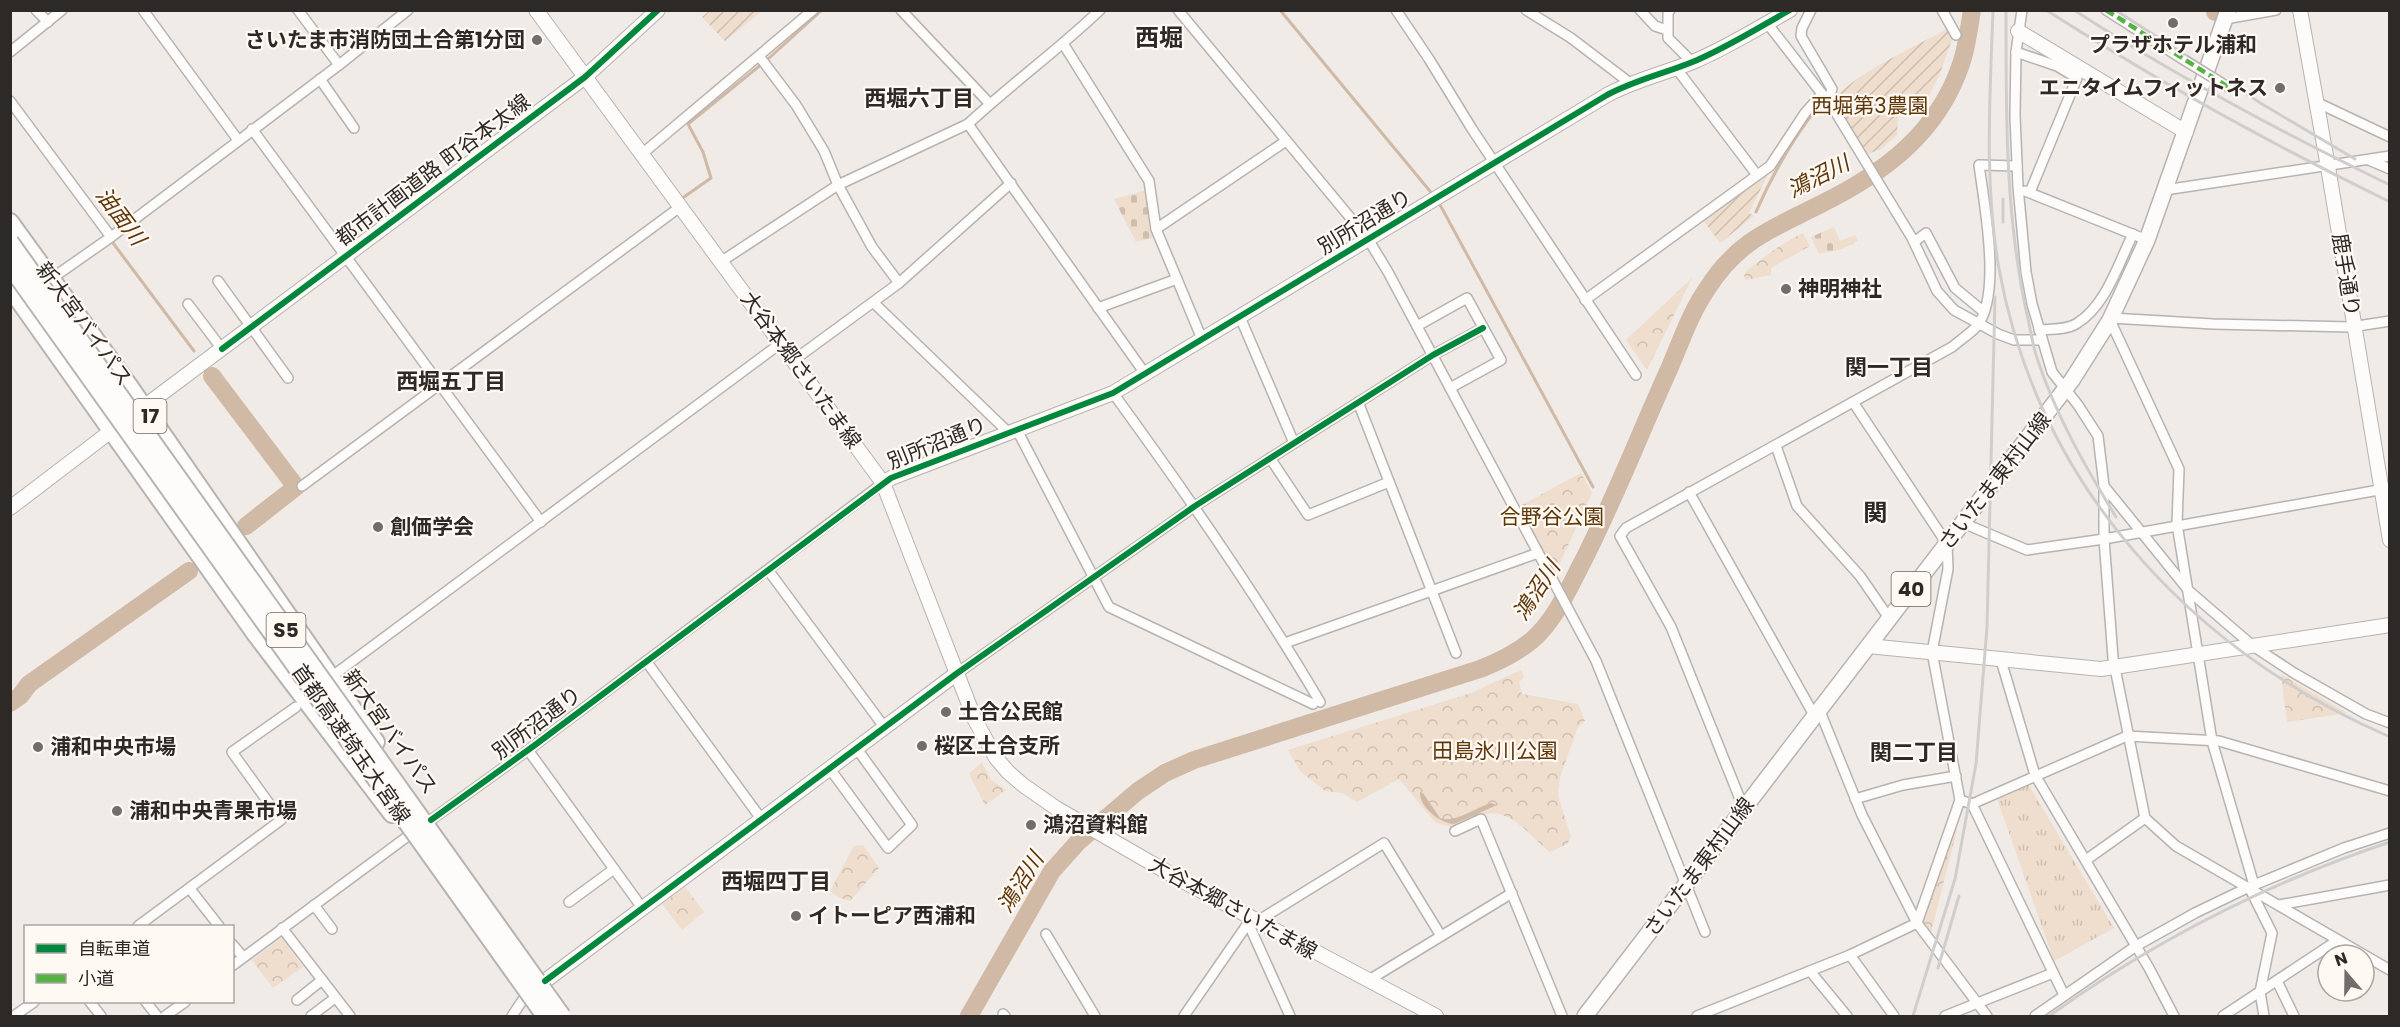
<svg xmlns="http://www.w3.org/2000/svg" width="2400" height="1027" viewBox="0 0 2400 1027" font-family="Poppins,'Noto Sans JP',sans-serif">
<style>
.grass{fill:url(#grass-tufts)}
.cemetery{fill:url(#cemetery-stones)}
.park{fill:url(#park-crowns)}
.garden{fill:url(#garden-furrows)}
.water{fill:#d0b9a5}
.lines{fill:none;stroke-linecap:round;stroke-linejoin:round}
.stream{stroke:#d0b9a5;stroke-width:3}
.river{stroke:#d0b9a5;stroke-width:18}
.street-casing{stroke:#b7b3b0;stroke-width:12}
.secondary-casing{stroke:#b7b3b0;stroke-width:16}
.primary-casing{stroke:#b7b3b0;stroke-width:18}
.highway-casing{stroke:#b7b3b0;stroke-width:20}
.street{stroke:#fdfcfb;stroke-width:9}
.secondary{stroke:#fdfcfb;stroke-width:14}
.primary{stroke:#fdfcfb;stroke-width:15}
.highway{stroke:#fdfcfb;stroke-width:16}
.rail{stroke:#d0cecd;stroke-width:3}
.street-bridge-casing{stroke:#b7b3b0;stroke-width:12;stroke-linecap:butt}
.highway-bridge-casing{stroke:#b7b3b0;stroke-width:20;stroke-linecap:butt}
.street-bridge{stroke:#fdfcfb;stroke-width:9}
.highway-bridge{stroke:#fdfcfb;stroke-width:16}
.quiet{stroke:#56b245;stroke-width:4.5;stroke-dasharray:9 4.5;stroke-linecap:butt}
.cycleway-casing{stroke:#fff9f4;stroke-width:10}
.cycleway{stroke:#00873e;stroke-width:6}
.poi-dot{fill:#716d6a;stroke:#fff9f4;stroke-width:2}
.labels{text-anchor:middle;stroke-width:4.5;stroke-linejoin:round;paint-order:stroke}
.shield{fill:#fff9f4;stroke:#6b6764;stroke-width:1.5}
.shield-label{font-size:20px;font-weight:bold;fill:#2c2926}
.poi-label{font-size:21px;font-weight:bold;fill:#2c2926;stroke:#fff9f4;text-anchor:start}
.park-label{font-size:21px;fill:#5f3708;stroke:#fff9f4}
.street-label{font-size:21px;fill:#2c2926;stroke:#fff9f4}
.neighbourhood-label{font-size:22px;font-weight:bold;fill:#2c2926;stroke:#fff9f4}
.water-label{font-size:22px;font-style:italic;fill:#5e3607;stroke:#fff9f4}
.quarter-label{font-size:24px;font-weight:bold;fill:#2c2926;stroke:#fff9f4}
</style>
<defs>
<pattern id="grass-tufts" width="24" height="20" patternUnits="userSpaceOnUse" patternTransform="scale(1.5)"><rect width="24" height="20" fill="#efddcd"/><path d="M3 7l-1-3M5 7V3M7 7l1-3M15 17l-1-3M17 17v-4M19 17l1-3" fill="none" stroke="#cdbeb0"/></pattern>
<pattern id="cemetery-stones" width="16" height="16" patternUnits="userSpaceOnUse" patternTransform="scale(1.5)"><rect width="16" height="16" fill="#efddcd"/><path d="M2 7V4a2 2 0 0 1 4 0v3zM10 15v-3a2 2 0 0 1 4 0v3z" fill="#cdbeb0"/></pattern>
<pattern id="park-crowns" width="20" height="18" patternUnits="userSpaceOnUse" patternTransform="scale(1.5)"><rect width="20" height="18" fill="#efddcd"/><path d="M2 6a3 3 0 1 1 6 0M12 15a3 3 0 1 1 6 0" fill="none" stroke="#cdbeb0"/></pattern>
<pattern id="garden-furrows" width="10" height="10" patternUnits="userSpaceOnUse" patternTransform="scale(1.5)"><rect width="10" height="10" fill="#efddcd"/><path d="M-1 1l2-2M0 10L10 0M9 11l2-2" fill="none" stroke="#cdbeb0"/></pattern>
</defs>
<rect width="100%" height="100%" fill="#f0ebe7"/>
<polygon class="grass" points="2027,782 2114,928 2054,961 1996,796"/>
<g class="cemetery">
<polygon points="1147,190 1156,237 1136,242 1114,199"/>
<polygon points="1834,227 1840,241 1855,235 1858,241 1842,249 1819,254 1811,237"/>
</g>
<g class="park">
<path d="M1803 233 1810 246 1771 268V275L1745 280 1744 274C1762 257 1781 244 1803 233Z"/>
<polygon points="1692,278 1647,370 1626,340"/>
<polygon points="1581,473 1592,493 1554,576 1518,507"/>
<path d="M1521 670 1524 677 1519 682 1522 694 1578 704 1585 721 1578 727 1560 777 1558 795 1571 837 1567 844 1550 852C1532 838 1511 808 1485 814 1475 817 1464 824 1454 828L1435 822 1399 779 1357 802 1342 793 1325 791 1300 771 1288 750 1471 693Z"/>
<polygon points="2281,674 2347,713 2287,722"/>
<polygon points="982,762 991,780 1006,790 985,805 969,774"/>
<polygon points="1954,829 1957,830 1930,936 1919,923"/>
<polygon points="859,845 863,845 879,868 850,901 838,897 830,891 854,846"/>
<polygon points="685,887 704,912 682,930 662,904"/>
<polygon points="282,938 303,967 273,988 252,960"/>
</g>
<g class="garden">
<polygon points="709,11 709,10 762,11 725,41 702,17"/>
<path d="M1949 28 1953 37 1939 76 1924 105 1908 107 1898 117 1897 135 1881 149 1865 155 1832 103C1845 78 1922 43 1949 28Z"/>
<polygon points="1770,170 1749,213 1754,216 1720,243 1703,220"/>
</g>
<path class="water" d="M1420 792 1423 793 1440 818C1454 824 1477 807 1491 803L1497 805 1454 824C1440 823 1419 807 1420 792Z"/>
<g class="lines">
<g class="stream">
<polyline points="1280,10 1434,196"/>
<polyline points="684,197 711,178 703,152 688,124 768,59 822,10"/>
<polyline points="1438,201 1593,487"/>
<path d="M1756 212C1774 171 1795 134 1824 99"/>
<polyline points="110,239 194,351"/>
<polyline points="294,484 297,481"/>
<polyline points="1607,493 1611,502"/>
</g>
<g class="river">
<polyline points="2215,12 2215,10"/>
<polyline points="212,376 296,487 246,526"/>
<polyline points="10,703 20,696 29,684 189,571"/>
<path d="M969 1016 1052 871 1078 842 1138 791 1165 773 1194 760 1480 669C1498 662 1516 653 1531 641 1554 622 1568 590 1581 565 1614 501 1640 433 1670 367 1681 341 1691 312 1707 289 1738 240 1772 229 1821 204 1884 173 1938 133 1961 64 1967 47 1969 28 1972 10"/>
</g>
<g class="street-casing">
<g id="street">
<polyline points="36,10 48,22"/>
<polyline points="143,10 238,140"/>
<polyline points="298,10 339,65"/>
<polyline points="901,10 990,104"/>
<path d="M1100 10C1058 50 1011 84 968 124L1146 375"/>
<polyline points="1178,10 1368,239 1388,272 1596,661 1705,932"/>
<polyline points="1396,10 1429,59 1472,129 1636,375"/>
<polyline points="1526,10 1571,38 1630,83"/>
<polyline points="1640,10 1655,26 1667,30"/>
<polyline points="1670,10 1668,13 1668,38 1692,62"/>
<polyline points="1811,10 1802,28 1801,36 1832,89 1828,102"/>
<polyline points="1942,10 1956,35"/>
<polyline points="2022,10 2016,52 2015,116 2018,187 2026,272 2032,304 2052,372 2078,405 2098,436 2104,486 2189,591 2253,646 2294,673 2366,714 2390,723"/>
<polyline points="2106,10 2184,60"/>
<polyline points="2225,19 2276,10"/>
<polyline points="1767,23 1833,108 1912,238 1937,291 1954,310 1998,334 2014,340 2042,340"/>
<polyline points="1064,45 1149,181 1156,229 1202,339"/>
<polyline points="10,52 62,10"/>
<polyline points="2016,52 2057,66 2077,78 2030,192"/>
<polyline points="759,56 796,105 824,151 838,185 872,247 899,283"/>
<polyline points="1676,68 1757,175"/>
<polyline points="320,79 354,128"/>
<polyline points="10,101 111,237"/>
<polyline points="2316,102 2390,137"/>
<polyline points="252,129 541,522"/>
<polyline points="642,154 813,10"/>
<polyline points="2369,160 2390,169"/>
<polyline points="2165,190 2390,156"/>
<polyline points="2025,191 2147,240"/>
<polyline points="1156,229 1286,141"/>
<polyline points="1914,242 1926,233 1955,288 1984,312"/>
<polyline points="722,261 838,185 968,124"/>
<polyline points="51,279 111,237 339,65 408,10"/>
<polyline points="218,281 288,378"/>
<polyline points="1585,300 1770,166 1805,113 1822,94"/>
<polyline points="874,303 1009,433"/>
<polyline points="188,304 222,349"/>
<polyline points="1098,308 1177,279"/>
<polyline points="1240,317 1294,443"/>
<polyline points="2111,318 2213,324 2351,327 2390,321"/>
<polyline points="2110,320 2179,469 2177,524 2212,741 2254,885 2249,887 2272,933 2260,992 2264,1016"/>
<polyline points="1417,326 1467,298 1501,360 1450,388"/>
<path d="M2039 330C2050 329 2066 330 2076 324 2106 306 2118 264 2133 234"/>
<polyline points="794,360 899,283 1011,183"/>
<path d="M1113 393C1186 493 1257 595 1320 702"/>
<polyline points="1358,402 1456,653"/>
<polyline points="1853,402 1947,544 1948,569 1932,652 1960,800 1972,804 2064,995"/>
<polyline points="1017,430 1109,607 1313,704"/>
<polyline points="1776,446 1797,506 1860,576 1889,618"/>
<polyline points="1270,458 1308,515 1389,482"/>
<polyline points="302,486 680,207"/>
<polyline points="2104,486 2104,539 2113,658 2145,818 2176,846 2390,970"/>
<polyline points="1689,492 1814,715"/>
<polyline points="1963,523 2027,550 2104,539 2390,488"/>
<polyline points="768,570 885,728"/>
<polyline points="1285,643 1538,553"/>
<polyline points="2000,657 2035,775 2149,968 2174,1016"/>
<polyline points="646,661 762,820"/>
<polyline points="956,674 1195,506 1433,355 1483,328"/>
<polyline points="331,677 781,343"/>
<polyline points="1819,709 1862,815 1917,923 1987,1016"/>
<polyline points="528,750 643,909"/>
<polyline points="830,769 888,848 912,825 857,749"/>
<polyline points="1855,799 1903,785 1956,776"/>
<polyline points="1972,804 2127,736 2219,741 2390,791"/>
<path d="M1744 809 1671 627 1620 536 1626 528 1952 347C1960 340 1970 334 1977 326 2002 295 1984 203 1979 165L2017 166"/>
<polyline points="431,820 535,745 883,483"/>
<polyline points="1455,831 1481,819 1562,1016"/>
<polyline points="2086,860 2145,818"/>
<polyline points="2254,885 2344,848 2390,833"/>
<polyline points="190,889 219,926"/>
<polyline points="569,902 614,869"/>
<polyline points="314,905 332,929"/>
<polyline points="2279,905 2390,885"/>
<polyline points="1256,922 1384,843 1441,936"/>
<polyline points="1249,925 1290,1016"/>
<polyline points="138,926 281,820 232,752 296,707"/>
<polyline points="282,928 350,1016"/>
<polyline points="1046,934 1095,1016"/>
<polyline points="232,944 243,957"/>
<polyline points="1850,955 1894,1016"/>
<polyline points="232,966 408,836"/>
<polyline points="1810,971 1847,1016"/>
<polyline points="1369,980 1512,893"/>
<polyline points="2277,981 2294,1016"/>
<polyline points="297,1000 322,980"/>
<polyline points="90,1002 101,1016"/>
<polyline points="146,1002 157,1016"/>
<polyline points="1003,1014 1005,1016"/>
<polyline points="14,1016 34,1002"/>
<polyline points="165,1016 185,1002"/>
<polyline points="311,1016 335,998"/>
<polyline points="512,1016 524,998"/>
<polyline points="1184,1016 1251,919"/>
<polyline points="1697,1016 1850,955 1917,923 1960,800"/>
<polyline points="1945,1016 2053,973"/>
<polyline points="2035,1016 2136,946 2195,913 2249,887"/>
<polyline points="2223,1016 2338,940"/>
</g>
</g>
<g class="secondary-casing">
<g id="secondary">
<polyline points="536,10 883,483 975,720 996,758 1008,772 1023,785 1056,808 1179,879 1436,1016"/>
<polyline points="2300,10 2328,167 2390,540"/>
<polyline points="2018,31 2186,132"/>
<polyline points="137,412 585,77 658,10"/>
<path d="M883 483 891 478 1113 393 1607 95C1635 80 1666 73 1695 61 1728 47 1758 28 1790 10"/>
<polyline points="10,508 119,425"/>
<polyline points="1868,646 2101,669 2390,625"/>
<polyline points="545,981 956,674"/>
</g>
</g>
<g class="primary-casing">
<polyline id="primary" points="1585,1016 2072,380 2110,320 2147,240 2228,10"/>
</g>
<g class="highway-casing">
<g id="highway">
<polyline points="10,222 130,387 376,742"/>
<polyline points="10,288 256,635 392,814"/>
</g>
</g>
<use href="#street" class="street"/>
<use href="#secondary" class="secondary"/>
<use href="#primary" class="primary"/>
<use href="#highway" class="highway"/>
<g class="rail">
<path d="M1993 10C1990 96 1984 184 1999 269 2039 487 2191 650 2390 737"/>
<path d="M2006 10C2006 110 2005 212 2026 310 2030 326 2032 343 2037 358 2056 416 2085 466 2116 517"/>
<path d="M2046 10C2157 81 2271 144 2390 202"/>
<path d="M2074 10C2175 76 2281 132 2390 185"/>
<polyline points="2115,10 2262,104 2355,159"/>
<polyline points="2003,222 2003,199"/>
<polyline points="1938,968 1959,896"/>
<polyline points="1913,1016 1955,879 1976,764 1987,627 1995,297"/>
<path d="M2049 1016C2154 941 2267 883 2390 842"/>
</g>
<g class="street-bridge-casing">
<polyline id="street-bridge" points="2184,60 2233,90"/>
</g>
<g class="highway-bridge-casing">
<g id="highway-bridge">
<polyline points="10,242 562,1016"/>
<polyline points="10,266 545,1016"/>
</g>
</g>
<use href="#street-bridge" class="street-bridge"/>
<use href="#highway-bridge" class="highway-bridge"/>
<polyline class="quiet" points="2106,10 2233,90"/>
<g class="cycleway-casing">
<g id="cycleway">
<polyline points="222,349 585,77 658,10"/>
<path d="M431 820 535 745 891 478 1113 393 1607 95C1635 80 1666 73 1695 61 1728 47 1758 28 1790 10"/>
<polyline points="545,981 956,674 1195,506 1433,355 1483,328"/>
</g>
</g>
<use href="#cycleway" class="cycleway"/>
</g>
<g class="poi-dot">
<circle cx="2173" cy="23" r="6"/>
<circle cx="537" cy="40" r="6"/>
<circle cx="2280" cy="88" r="6"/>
<circle cx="1786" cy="289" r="6"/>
<circle cx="378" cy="527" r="6"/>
<circle cx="946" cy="712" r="6"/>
<circle cx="922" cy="746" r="6"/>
<circle cx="38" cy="747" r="6"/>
<circle cx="117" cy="811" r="6"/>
<circle cx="1031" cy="825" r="6"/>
<circle cx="796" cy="916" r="6"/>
</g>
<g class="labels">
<g class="shield">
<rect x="133.5" y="399" width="33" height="34" rx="4.5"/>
<rect x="1891.5" y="572" width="39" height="34" rx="4.5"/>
<rect x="266.5" y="613" width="39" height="34" rx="4.5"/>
</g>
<g class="shield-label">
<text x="150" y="423">17</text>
<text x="1911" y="596">40</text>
<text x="286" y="637">S5</text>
</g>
<g class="poi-label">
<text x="525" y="47" text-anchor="end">さいたま市消防団土合第1分団</text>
<text x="2173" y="52" text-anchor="middle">プラザホテル浦和</text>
<text x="2268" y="95" text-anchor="end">エニタイムフィットネス</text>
<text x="1798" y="296">神明神社</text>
<text x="390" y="534">創価学会</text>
<text x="958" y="719">土合公民館</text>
<text x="934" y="753">桜区土合支所</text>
<text x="50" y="754">浦和中央市場</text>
<text x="129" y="818">浦和中央青果市場</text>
<text x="1043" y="832">鴻沼資料館</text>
<text x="808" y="923">イトーピア西浦和</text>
</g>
<g class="park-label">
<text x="1870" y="113">西堀第3農園</text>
<text x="1552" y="524">合野谷公園</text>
<text x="1495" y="758">田島氷川公園</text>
</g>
<g class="street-label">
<text transform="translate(433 170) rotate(-37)" y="7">都市計画道路 町谷本太線</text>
<text transform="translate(1365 222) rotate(-31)" y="7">別所沼通り</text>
<text transform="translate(2346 275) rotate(81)" y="7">鹿手通り</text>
<text transform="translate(84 324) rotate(54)" y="7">新大宮バイパス</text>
<text transform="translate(801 370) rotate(54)" y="7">大谷本郷さいたま線</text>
<text transform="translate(937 443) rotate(-22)" y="7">別所沼通り</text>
<text transform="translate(1995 481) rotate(-52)" y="7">さいたま東村山線</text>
<text transform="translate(537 723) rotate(-37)" y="7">別所沼通り</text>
<text transform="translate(390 732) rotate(55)" y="7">新大宮バイパス</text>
<text transform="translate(351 744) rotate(55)" y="7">首都高速埼玉大宮線</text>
<text transform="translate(1699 867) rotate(-53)" y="7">さいたま東村山線</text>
<text transform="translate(1233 908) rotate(29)" y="7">大谷本郷さいたま線</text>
</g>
<g class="neighbourhood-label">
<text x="919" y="106">西堀六丁目</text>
<text x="1889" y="375">関一丁目</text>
<text x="451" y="389">西堀五丁目</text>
<text x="1914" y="760">関二丁目</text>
<text x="776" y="889">西堀四丁目</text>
</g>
<g class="water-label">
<text transform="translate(1818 176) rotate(-27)" y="8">鴻沼川</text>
<text transform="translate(121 216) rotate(53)" y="8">油面川</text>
<text transform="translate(1536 590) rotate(-57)" y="8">鴻沼川</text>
<text transform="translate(1020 882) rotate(-58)" y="8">鴻沼川</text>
</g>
<g class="quarter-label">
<text x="1159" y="46">西堀</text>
<text x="1875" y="521">関</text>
</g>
</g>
<rect width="2400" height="1027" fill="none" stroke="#2c2926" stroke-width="24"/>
<rect x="24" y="925" width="210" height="78" fill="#fff9f4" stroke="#aba6a2" stroke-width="1.5"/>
<rect x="36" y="944" width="30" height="9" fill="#00873e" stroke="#aba6a2" stroke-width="1.5"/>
<text x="78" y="955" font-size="18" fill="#2c2926">自転車道</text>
<rect x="36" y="974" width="30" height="9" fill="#56b245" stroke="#aba6a2" stroke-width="1.5"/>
<text x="78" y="985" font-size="18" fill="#2c2926">小道</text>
<g transform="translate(2346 973) rotate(340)"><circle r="28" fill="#fff9f4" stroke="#aba6a2" stroke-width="1.5"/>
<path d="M0-4.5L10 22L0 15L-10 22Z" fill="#716d6a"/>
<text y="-9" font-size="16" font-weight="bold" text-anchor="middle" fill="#2c2926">N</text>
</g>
</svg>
